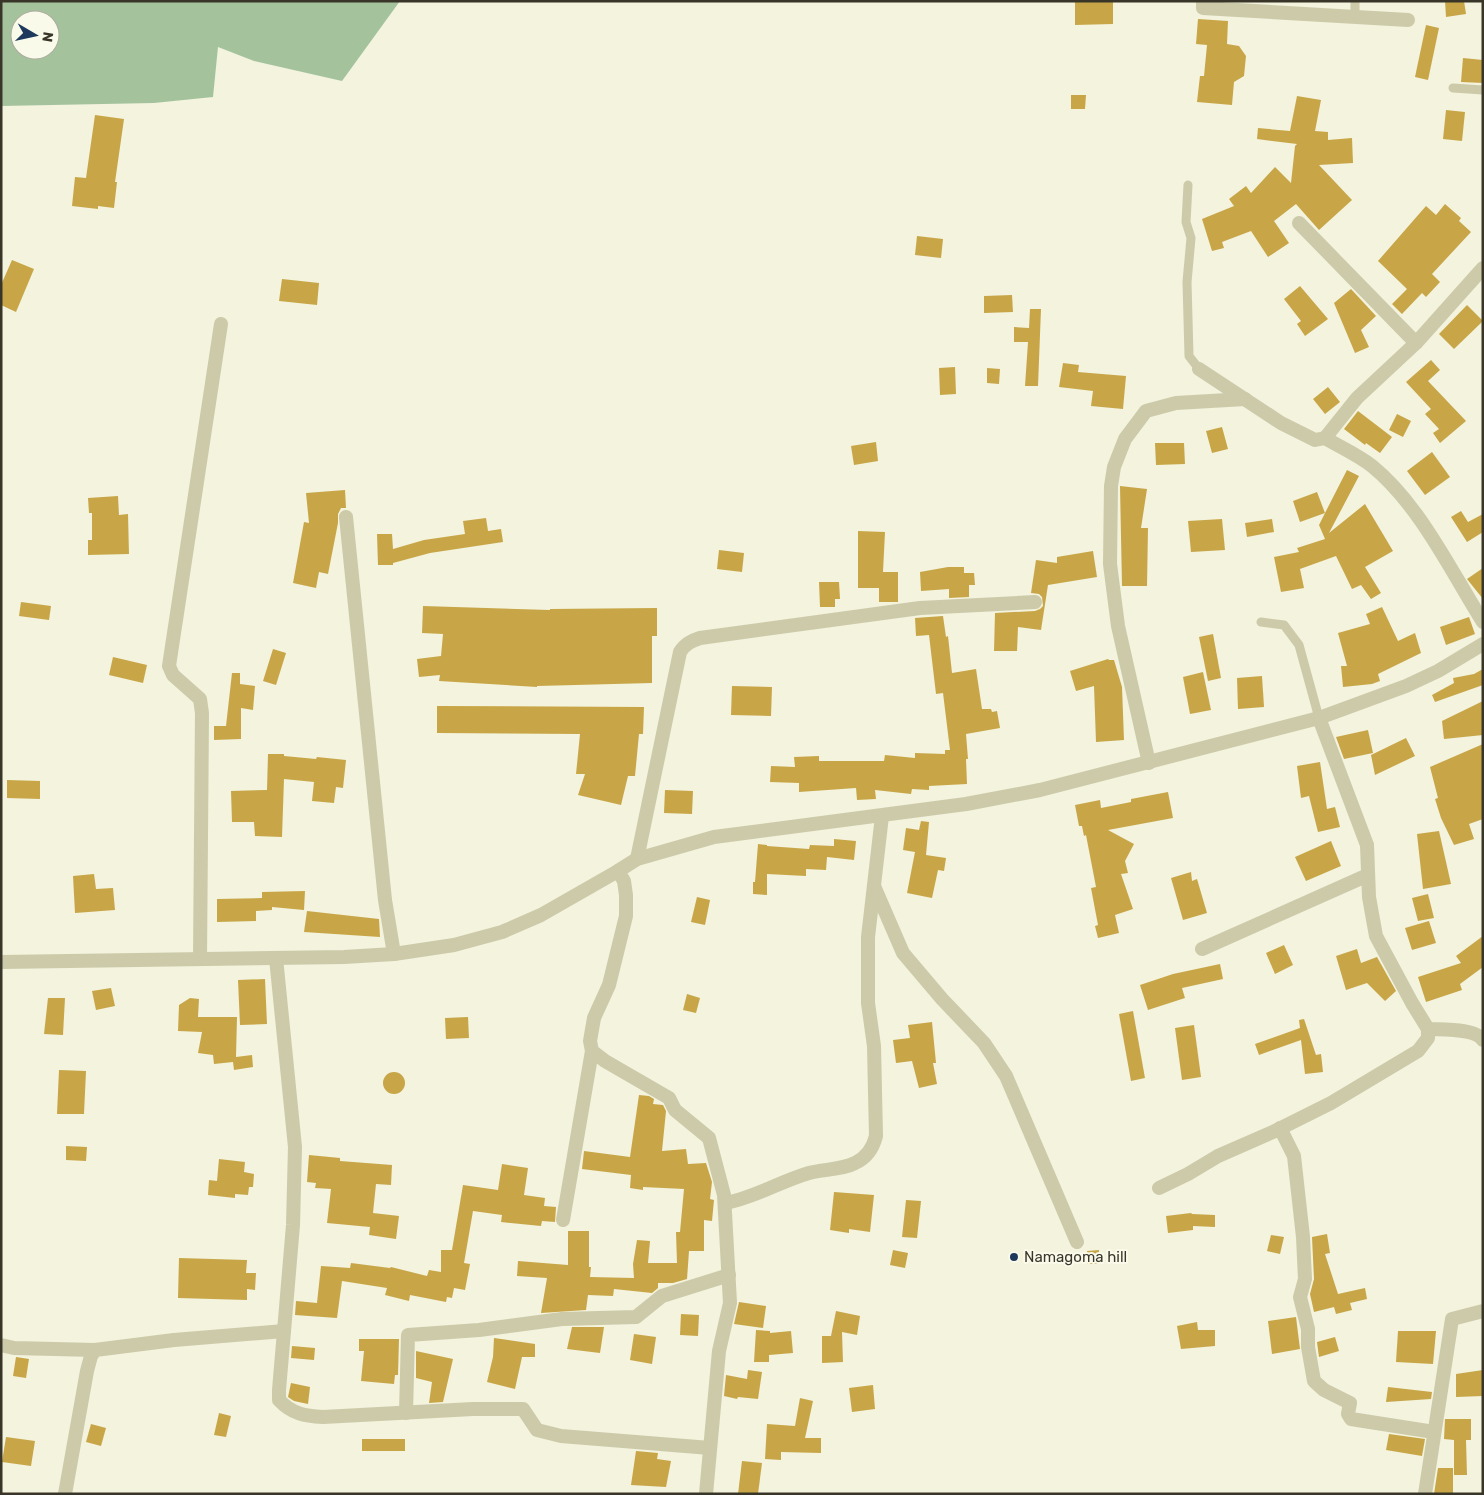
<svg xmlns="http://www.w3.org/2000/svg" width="1484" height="1495" viewBox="0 0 1484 1495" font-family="Rubik,sans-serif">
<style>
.green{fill:#a4c39d;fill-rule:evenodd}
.building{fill:#c8a647}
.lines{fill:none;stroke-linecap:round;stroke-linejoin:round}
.service{stroke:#cccaa9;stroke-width:9}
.minor{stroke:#cccaa9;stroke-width:14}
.poi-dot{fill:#1e395c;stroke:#fafaeb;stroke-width:2}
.labels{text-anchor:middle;stroke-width:4;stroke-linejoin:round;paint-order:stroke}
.poi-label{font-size:15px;fill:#393629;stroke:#fafaeb;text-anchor:start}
</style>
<rect width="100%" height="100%" fill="#f3f3de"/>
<path class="green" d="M1 1H400L342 81 254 61 218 47 213 97 154 103 1 106ZM20 20H50V50H20Z"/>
<g class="building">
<polygon points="1075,1 1113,2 1113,24 1075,25"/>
<polygon points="1445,1 1464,1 1466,14 1446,17"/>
<polygon points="1198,19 1228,21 1227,44 1239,46 1246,56 1244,76 1234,82 1232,105 1197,102 1200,76 1204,76 1207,45 1196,44"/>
<polygon points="1426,25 1439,28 1428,80 1415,77"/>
<polygon points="1463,58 1483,60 1483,83 1461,82"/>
<polygon points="1071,95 1086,95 1085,109 1071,109"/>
<polygon points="1297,96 1321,100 1315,131 1328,132 1328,140 1352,138 1353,163 1319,165 1352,200 1319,230 1296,204 1274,221 1289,243 1268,257 1251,231 1222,242 1224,248 1212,251 1202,219 1234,206 1229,199 1246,186 1251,193 1275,167 1291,183 1295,146 1297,144 1257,139 1258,128 1290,131"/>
<polygon points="1446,110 1465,112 1462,141 1443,139"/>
<polygon points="95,115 124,119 115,182 117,182 114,208 98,206 98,209 72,206 75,177 86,178"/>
<polygon points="1445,204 1461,218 1459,221 1471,232 1432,274 1440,282 1426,297 1422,293 1402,314 1392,304 1407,289 1378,261 1426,206 1436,215"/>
<polygon points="917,236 943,239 941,258 915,255"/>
<polygon points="12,260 34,269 16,312 1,305 1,285"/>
<polygon points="282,279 319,283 317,305 279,301"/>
<polygon points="1300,286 1328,319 1305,336 1297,324 1301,321 1284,299"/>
<polygon points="1351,289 1376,316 1361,330 1369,347 1355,353 1334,303"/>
<polygon points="1012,295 1013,312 984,313 984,296"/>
<polygon points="1467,305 1483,321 1454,349 1439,334"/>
<polygon points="1030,309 1041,309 1038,386 1025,386 1028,342 1014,342 1014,327 1029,328"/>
<polygon points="1431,360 1440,370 1428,381 1466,421 1440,443 1433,433 1439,429 1425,414 1431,409 1406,382"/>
<polygon points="1063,363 1079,365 1078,372 1126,376 1123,409 1091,406 1093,391 1059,387"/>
<polygon points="955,367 956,394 940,395 939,368"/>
<polygon points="987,368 1000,369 999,384 987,383"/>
<polygon points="1328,387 1340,402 1325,414 1313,399"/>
<polygon points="1358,411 1392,437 1380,453 1366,443 1365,445 1344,429"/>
<polygon points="1397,414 1411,421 1403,437 1389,430"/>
<polygon points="1222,427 1228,449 1212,453 1206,431"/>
<polygon points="876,442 878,461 854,465 851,446"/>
<polygon points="1155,443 1184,443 1185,464 1156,465"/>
<polygon points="1432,452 1450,477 1425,495 1407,471"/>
<polygon points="1347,470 1359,476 1329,533 1365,504 1393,551 1365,567 1381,593 1371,599 1361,585 1352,589 1336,556 1300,569 1304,588 1281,592 1274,557 1299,552 1297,548 1325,539 1319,525 1325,513 1300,522 1293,501 1317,492 1325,513"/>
<polygon points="1120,486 1147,489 1141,528 1148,528 1147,586 1122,586"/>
<polygon points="345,490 346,508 341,508 338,514 338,523 328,574 319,572 316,588 293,583 304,522 309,523 306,493"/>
<polygon points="118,496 119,515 128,514 129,554 88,555 88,540 92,540 92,513 89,513 88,498"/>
<polygon points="1461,511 1468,522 1483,514 1483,532 1467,542 1451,517"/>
<polygon points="486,518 488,531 501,529 503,542 430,553 393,563 393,565 378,565 377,534 392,534 393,549 424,540 465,534 463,521"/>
<polygon points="1222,519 1225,550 1191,552 1188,521"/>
<polygon points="1272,519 1274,532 1247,537 1245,523"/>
<polygon points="858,531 885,532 883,572 898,572 898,602 879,602 879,588 858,588"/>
<polygon points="719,550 744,553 742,572 717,569"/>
<polygon points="1093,551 1097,577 1048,585 1041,630 1018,627 1017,651 994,651 995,613 1035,611 1040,609 1043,606 1042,597 1039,594 1031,593 1036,560 1057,563 1057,557"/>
<polygon points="948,567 964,567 964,573 974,573 975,585 969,585 969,597 949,598 949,589 921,591 920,572"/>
<polygon points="1483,568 1483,599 1467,579"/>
<polygon points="819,582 839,582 840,599 835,599 835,607 820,607"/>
<polygon points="21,602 51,606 49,620 19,616"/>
<polygon points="423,606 550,610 550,609 657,608 657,636 652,636 652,683 537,686 537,687 439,681 440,675 419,677 417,659 441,656 443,634 422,633"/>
<polygon points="1382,607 1398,641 1415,633 1421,653 1378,674 1380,681 1372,684 1343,687 1341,666 1347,666 1338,633 1370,624 1366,614"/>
<polygon points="943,616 946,637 948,636 952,673 976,669 982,709 991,709 992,712 997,711 1000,728 966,734 968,759 966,759 967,784 929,786 929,790 912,789 911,794 875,790 876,799 857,800 856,788 799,792 799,783 770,782 771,766 795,767 794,757 819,756 819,761 884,761 885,755 915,758 915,753 945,754 945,750 950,750 943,693 936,694 929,635 916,636 915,618"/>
<polygon points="1469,617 1475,634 1446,645 1440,627"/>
<polygon points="1213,634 1221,678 1208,681 1199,637"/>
<polygon points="273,649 286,653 276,685 263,681"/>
<polygon points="113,657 147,665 143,683 109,675"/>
<polygon points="1108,659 1109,660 1114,660 1122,687 1124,740 1096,742 1094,686 1076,691 1070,671"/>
<polygon points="1483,669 1483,685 1435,702 1432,695 1454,683 1453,678 1474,674"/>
<polygon points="1203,672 1211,710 1190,714 1183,677"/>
<polygon points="232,673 240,673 240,684 255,686 253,710 241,708 241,739 214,740 214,726 226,726"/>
<polygon points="1262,676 1264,707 1238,709 1237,678"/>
<polygon points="732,686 772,687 771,716 731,715"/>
<polygon points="1483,701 1483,735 1444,739 1442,721"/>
<polygon points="437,706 644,707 643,734 639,734 635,776 628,776 621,805 578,795 585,774 576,774 580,734 437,733"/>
<polygon points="1368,730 1373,753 1344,759 1336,737"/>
<polygon points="1406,738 1415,756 1375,775 1371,755"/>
<polygon points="1483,744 1483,819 1469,824 1474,839 1454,845 1441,818 1435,799 1438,798 1430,767"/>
<polygon points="268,754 284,754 284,756 316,759 317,757 346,760 343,788 336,787 334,803 312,801 314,782 284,779 282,837 255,836 254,822 232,822 231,791 267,790"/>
<polygon points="1320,762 1327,809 1335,807 1340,827 1318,832 1309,796 1301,798 1297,766"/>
<polygon points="7,780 40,781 40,799 7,798"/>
<polygon points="665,790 693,791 692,814 664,813"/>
<polygon points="1168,792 1173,818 1108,830 1134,844 1125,861 1128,873 1121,874 1133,909 1115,915 1119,933 1098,938 1095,926 1098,925 1091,888 1096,887 1086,835 1084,836 1082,826 1079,826 1075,805 1100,800 1101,808 1131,802 1131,799"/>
<polygon points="921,821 929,822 926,855 946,858 944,871 938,870 932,898 907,893 915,852 903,850 906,828 919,830"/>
<polygon points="1439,831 1451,884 1423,889 1417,834"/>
<polygon points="834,839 856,841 854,860 827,857 826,870 806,869 806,876 767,874 767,895 753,894 753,882 755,882 758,844 767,845 767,846 809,849 810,845 834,846"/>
<polygon points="1331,841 1341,866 1306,881 1295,857"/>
<polygon points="1191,872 1192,881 1197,879 1207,913 1183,920 1171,878"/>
<polygon points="94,874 96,889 113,888 115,910 75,913 73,876"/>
<polygon points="305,891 304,910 272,907 272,910 256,911 256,921 217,922 217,899 262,898 262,892"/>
<polygon points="1428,894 1434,918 1418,921 1412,898"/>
<polygon points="697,897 710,900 705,925 691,922"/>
<polygon points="307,911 379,919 380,937 304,932"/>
<polygon points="1429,921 1436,943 1412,950 1405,928"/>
<polygon points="1483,936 1483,967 1460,984 1462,990 1426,1002 1418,977 1461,963 1456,956"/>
<polygon points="1284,945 1293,965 1275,974 1266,953"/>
<polygon points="1357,949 1361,963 1377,957 1396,991 1385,1001 1367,983 1346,990 1336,956"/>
<polygon points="1220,964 1223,979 1182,988 1185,998 1148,1010 1140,985 1173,974"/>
<polygon points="265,979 267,1024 240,1025 238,980"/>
<polygon points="111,988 115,1006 96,1010 92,991"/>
<polygon points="687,994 700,998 696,1013 683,1010"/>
<polygon points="48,998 65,998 63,1035 44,1034"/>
<polygon points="190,998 199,999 198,1017 237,1017 236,1057 252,1055 253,1067 234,1070 233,1062 214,1064 213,1055 198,1053 202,1032 178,1031 179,1005"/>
<polygon points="1133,1011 1145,1078 1131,1081 1119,1014"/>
<polygon points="468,1017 469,1038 446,1039 445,1018"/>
<polygon points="1304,1019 1316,1055 1321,1054 1323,1072 1305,1074 1301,1040 1259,1055 1255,1044 1300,1028 1299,1020"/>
<polygon points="932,1022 936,1063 933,1063 937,1084 919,1088 912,1061 896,1063 893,1040 910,1038 908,1025"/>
<polygon points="1194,1025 1201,1077 1182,1080 1175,1028"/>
<polygon points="59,1070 86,1071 84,1114 57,1114"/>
<circle cx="394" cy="1083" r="11"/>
<polygon points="639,1095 649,1096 654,1099 653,1104 663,1105 666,1111 662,1151 686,1149 688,1164 706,1163 712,1182 710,1199 714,1200 712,1221 704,1220 704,1251 689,1251 687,1279 673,1283 658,1283 658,1288 652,1293 614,1289 613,1296 588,1295 586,1310 541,1313 547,1278 517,1276 518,1261 568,1265 568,1231 589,1231 589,1267 591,1267 590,1277 634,1278 633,1264 637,1240 650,1241 648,1263 677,1263 676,1232 680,1232 684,1189 643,1187 643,1190 630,1188 631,1175 582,1169 584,1151 630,1157"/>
<polygon points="66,1146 87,1147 86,1161 66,1160"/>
<polygon points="309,1155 340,1158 340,1161 392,1165 391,1185 376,1184 373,1213 399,1216 396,1239 369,1235 370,1227 327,1223 331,1189 315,1188 316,1183 307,1182"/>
<polygon points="219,1159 245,1162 244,1172 254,1174 253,1187 249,1187 248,1195 235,1194 235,1198 208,1195 209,1180 217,1181"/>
<polygon points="502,1164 528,1168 524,1195 545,1198 544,1206 556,1207 555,1222 542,1221 541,1226 501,1222 502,1215 473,1211 464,1263 470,1264 465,1290 454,1288 452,1298 447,1297 446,1302 410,1295 409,1301 385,1295 387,1288 342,1281 337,1318 295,1315 296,1301 317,1303 321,1266 350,1268 351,1263 390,1268 391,1267 427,1276 429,1270 441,1272 441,1250 452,1250 463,1185 498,1190"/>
<polygon points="834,1192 874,1195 870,1232 849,1229 849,1233 830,1230"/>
<polygon points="906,1200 921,1201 917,1238 902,1237"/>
<polygon points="1191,1213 1192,1214 1215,1215 1215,1227 1193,1226 1193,1230 1168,1233 1166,1216"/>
<polygon points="1327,1234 1330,1253 1325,1254 1338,1294 1365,1288 1367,1299 1350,1303 1352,1310 1336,1314 1334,1307 1314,1312 1310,1294 1314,1279 1312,1237"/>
<polygon points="1271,1235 1284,1237 1280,1254 1267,1251"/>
<polygon points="893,1250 908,1253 905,1268 890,1265"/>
<polygon points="1099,1250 1099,1264 1087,1264 1087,1251"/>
<polygon points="179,1258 247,1260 246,1273 256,1273 255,1290 247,1289 247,1300 178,1298"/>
<polygon points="739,1302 766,1306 763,1328 734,1324"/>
<polygon points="836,1311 860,1316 857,1335 842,1332 843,1362 822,1363 822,1336 831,1336"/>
<polygon points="681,1314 699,1315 698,1336 680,1335"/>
<polygon points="1296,1317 1300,1349 1272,1354 1268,1321"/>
<polygon points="1197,1322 1198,1330 1215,1330 1215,1346 1181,1349 1177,1326"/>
<polygon points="572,1327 604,1327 600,1353 567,1349"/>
<polygon points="756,1330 770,1331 770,1333 791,1331 793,1353 769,1355 769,1362 754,1362"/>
<polygon points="1398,1331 1436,1331 1433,1364 1396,1362"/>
<polygon points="634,1334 656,1337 652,1364 630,1360"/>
<polygon points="1335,1337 1339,1351 1319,1357 1317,1342"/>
<polygon points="494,1338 535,1344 535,1357 522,1357 515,1389 487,1382 493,1357"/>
<polygon points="359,1339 399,1339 398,1375 395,1375 394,1384 361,1381 364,1351 359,1351"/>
<polygon points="292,1346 315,1348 314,1360 291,1358"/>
<polygon points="416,1351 453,1359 443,1402 429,1403 432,1382 416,1378"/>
<polygon points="16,1357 29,1359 26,1378 13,1376"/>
<polygon points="748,1370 762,1372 758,1399 738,1397 737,1399 724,1396 726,1375 747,1379"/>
<polygon points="1483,1370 1483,1396 1456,1397 1456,1374"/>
<polygon points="291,1383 310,1387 308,1404 294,1401 288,1397"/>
<polygon points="873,1385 875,1409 852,1412 849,1388"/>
<polygon points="1388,1387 1432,1392 1431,1399 1386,1402"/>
<polygon points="800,1398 813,1401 805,1438 821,1438 821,1453 781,1452 781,1460 765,1459 767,1424 795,1426"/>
<polygon points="219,1413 231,1416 226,1437 214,1435"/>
<polygon points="1445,1419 1471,1419 1471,1440 1466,1440 1467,1475 1454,1475 1454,1440 1444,1439"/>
<polygon points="91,1424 106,1428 101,1446 86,1442"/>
<polygon points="1389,1434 1425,1439 1422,1456 1386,1450"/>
<polygon points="6,1437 35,1441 31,1466 2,1462"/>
<rect x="362" y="1439" width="43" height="12"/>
<polygon points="636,1451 658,1453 657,1459 671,1461 666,1487 631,1485"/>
<polygon points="742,1461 762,1463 758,1494 738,1494"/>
<polygon points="1438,1468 1453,1468 1453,1494 1434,1494"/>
</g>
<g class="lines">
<g class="service">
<polyline points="1355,17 1355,1"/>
<polyline points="1453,88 1483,90"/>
<polyline points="1188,185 1186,222 1191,238 1187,282 1189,356 1199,369"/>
<polyline points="1261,622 1284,625 1299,645 1319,718"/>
</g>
<g class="minor">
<polyline points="1203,1 1203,8 1408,20"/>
<polyline points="1299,223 1416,343"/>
<path d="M1199 369 1281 423 1315 440 1325 438C1340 447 1358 455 1372 466 1419 504 1451 571 1483 622"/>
<polyline points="1325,438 1357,398 1416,343 1483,268"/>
<polyline points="346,517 385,900 394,954"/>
<polyline points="1149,763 1118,626 1110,564 1111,486 1114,467 1125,439 1146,411 1176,403 1245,399"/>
<path d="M637 859 680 652C685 644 691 641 700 638L920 608 1035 602"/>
<polyline points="618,871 624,881 626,895 626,916 609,985 594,1018 590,1041 592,1051 605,1061 669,1098 675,1110 709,1138 724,1195 730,1303 719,1351 706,1494"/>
<polyline points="874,886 903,953 942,999 984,1043 1006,1076 1077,1242"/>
<polyline points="1202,949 1368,875"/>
<path d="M276 958 295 1147 293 1225 279 1390V1400C292 1414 305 1416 323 1417L473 1409H523L537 1430 561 1436 710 1448"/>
<polyline points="200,959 202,713 200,699 173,675 169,666 221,324"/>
<polyline points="1,962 344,957 394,954 454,945 502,932 541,915 618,871 637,859 714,837 966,804 1040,790 1319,718 1406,686 1438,671 1483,644"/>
<path d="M1428 1029C1442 1030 1475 1028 1483 1040"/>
<polyline points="1280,1128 1294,1156 1303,1237 1305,1279 1300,1297 1308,1329 1308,1347 1314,1381 1324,1390 1350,1403 1348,1414 1351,1419 1434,1432"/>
<polyline points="1159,1188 1188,1174 1218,1156 1275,1131 1331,1103 1418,1051 1428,1038 1428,1029 1412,1003 1376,936 1369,897 1367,845 1319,718"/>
<path d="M725 1203C754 1198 781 1181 809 1173 823 1169 842 1170 855 1163 866 1158 873 1148 876 1136L874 1046 868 1003V937L882 816"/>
<polyline points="563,1220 592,1051"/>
<polyline points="1,1345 14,1348 95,1350"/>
<polyline points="406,1413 408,1335 479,1330 562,1319 636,1317 662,1296 729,1275"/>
<polyline points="65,1494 87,1371 91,1356 95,1350 174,1340 284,1331"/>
<polyline points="1425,1494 1452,1319 1483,1311"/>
</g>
</g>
<circle class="poi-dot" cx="1014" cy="1257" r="5"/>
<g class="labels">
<g class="poi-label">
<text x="1024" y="1262">Namagoma hill</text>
</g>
</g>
<rect width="1484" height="1495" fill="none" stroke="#393629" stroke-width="5"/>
<g transform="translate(35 35) rotate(99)"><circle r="24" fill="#fafaeb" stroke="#adac9d"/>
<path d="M0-4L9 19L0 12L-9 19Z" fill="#1e395c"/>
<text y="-8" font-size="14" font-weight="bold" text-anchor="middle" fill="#393629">N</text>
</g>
</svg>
